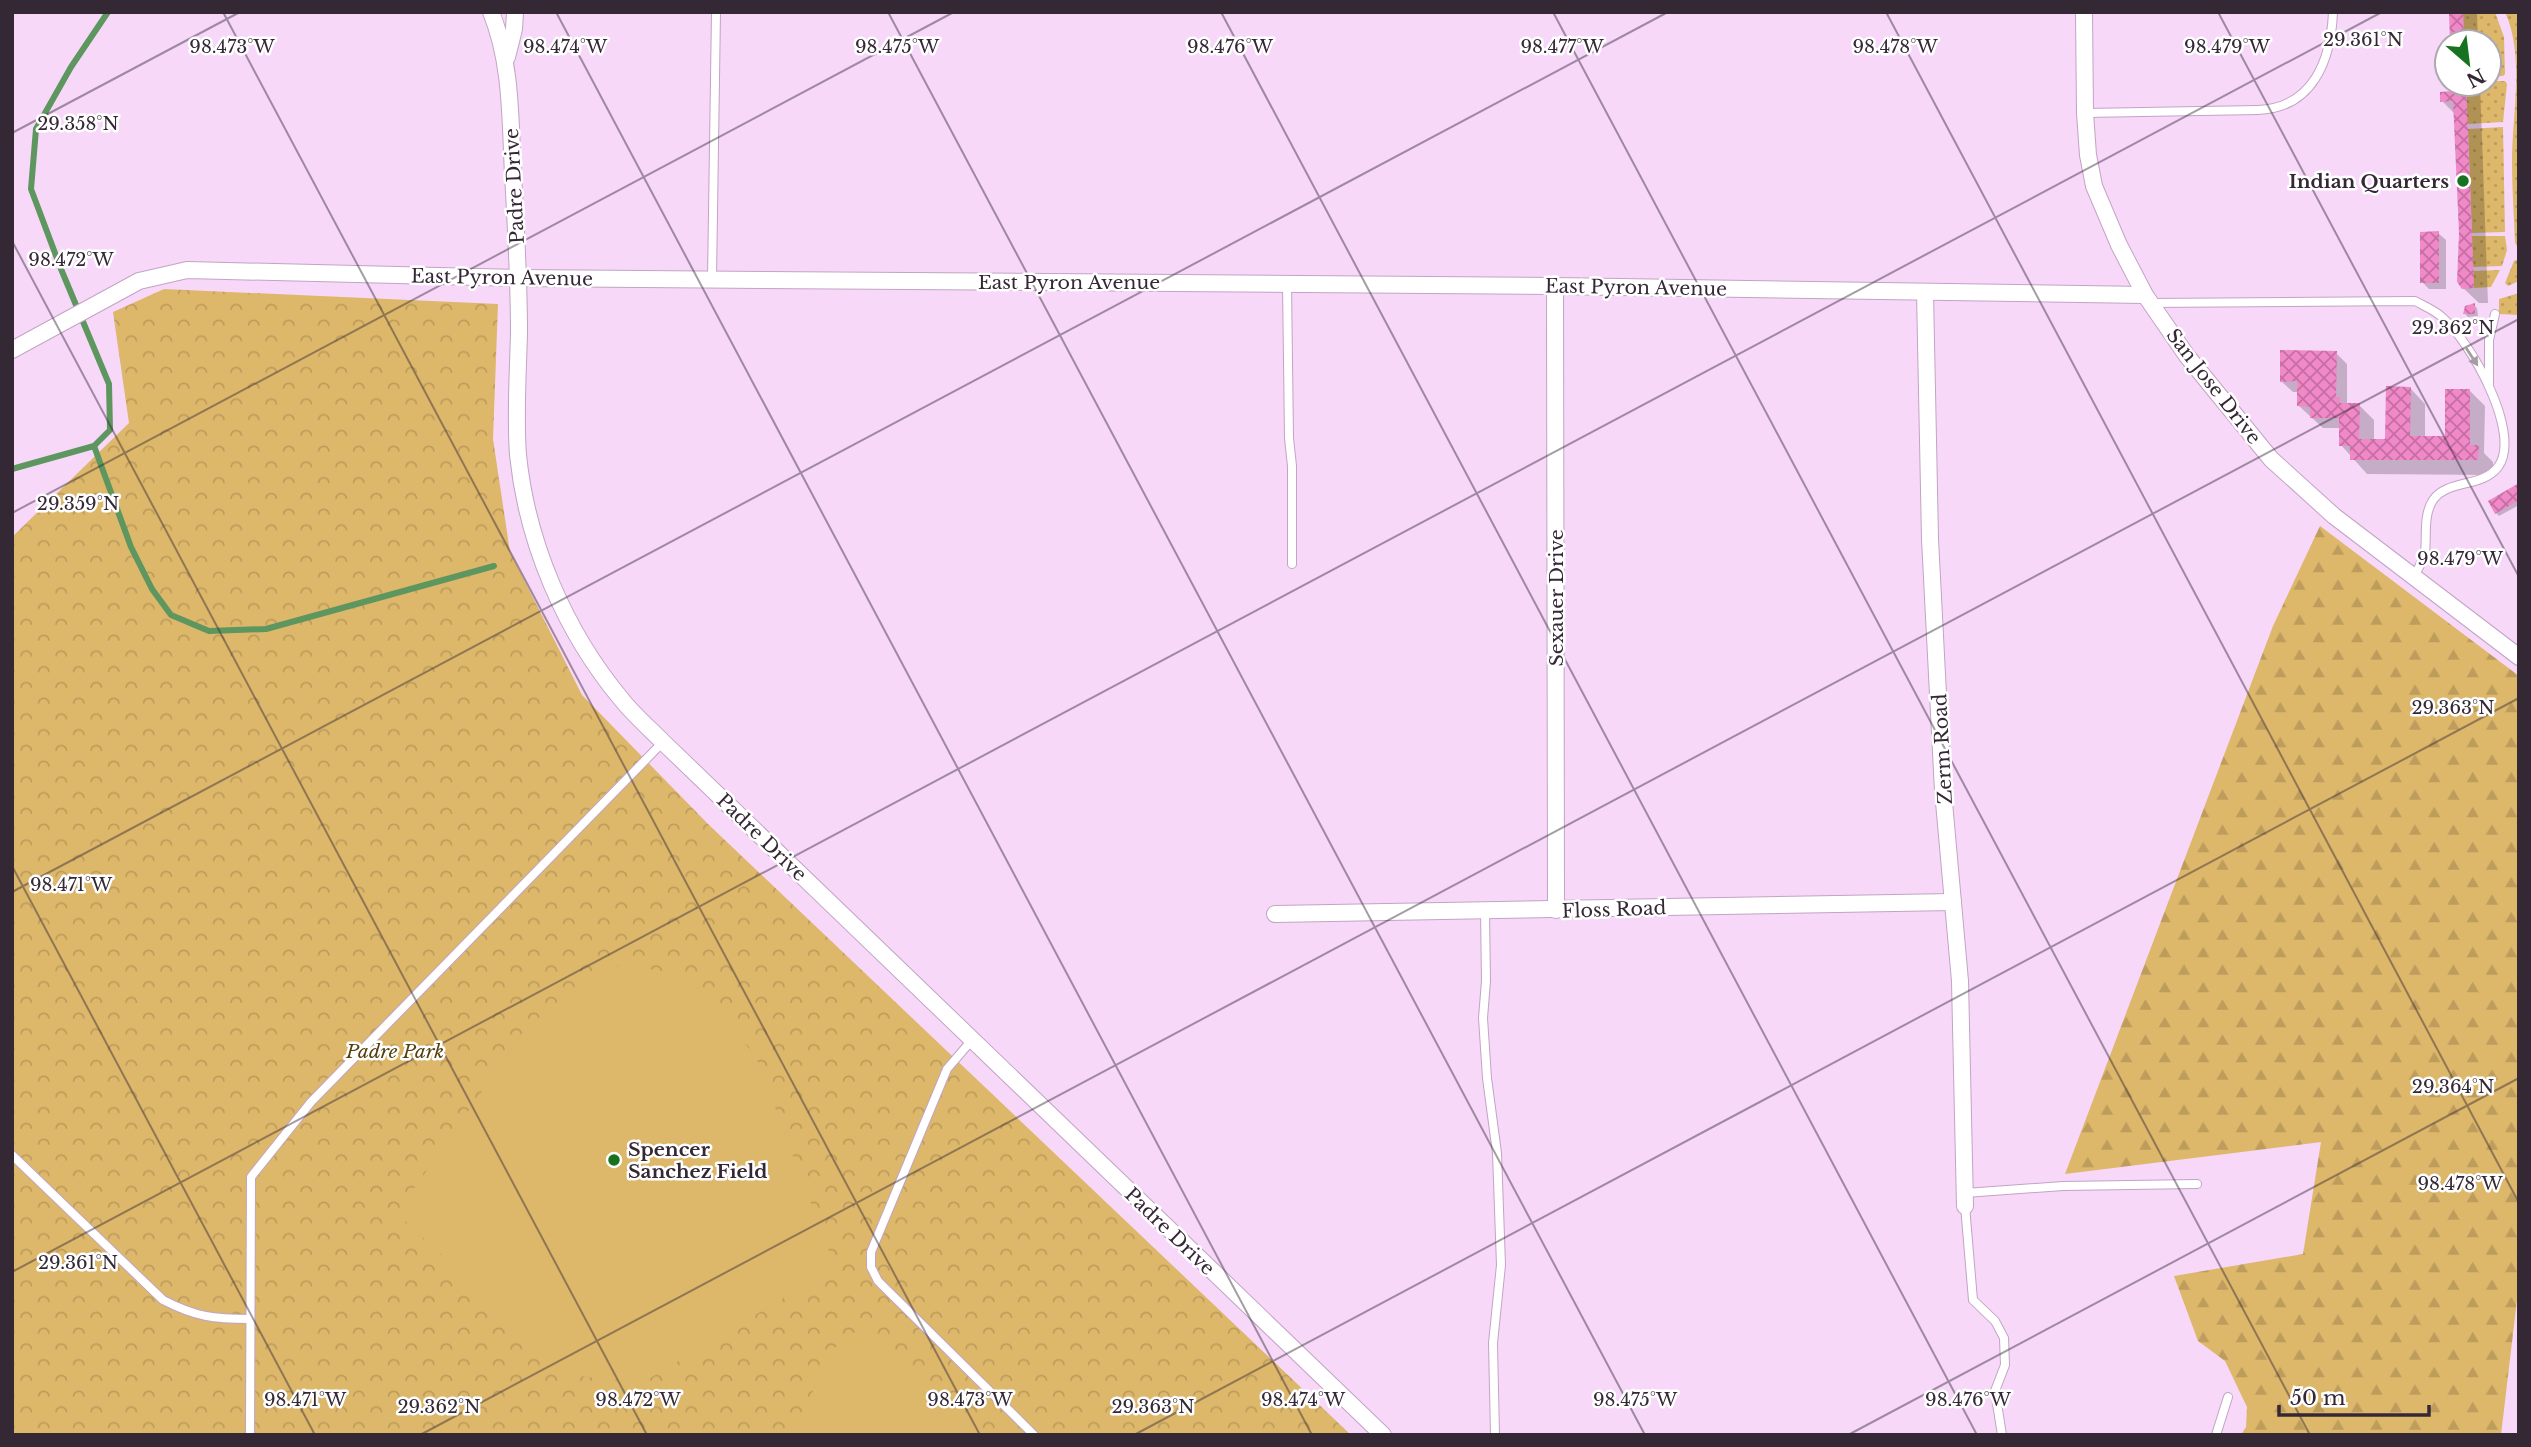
<svg xmlns="http://www.w3.org/2000/svg" width="2531" height="1447" viewBox="0 0 2531 1447" font-family="'Libre Baskerville',serif">
<style>
.grass{fill:url(#grass-dots)}
.forest{fill:url(#forest-firs)}
.park{fill:url(#park-crowns)}
.garden{fill:#ddb76a}
.shadow{fill:#0003}
.lines{fill:none;stroke-linecap:round;stroke-linejoin:round}
.stream{stroke:#5d965e;stroke-width:6}
.building{fill:url(#building-cross-hatch)}
.service-casing{stroke:#c2a4c4;stroke-width:10}
.minor-casing{stroke:#c2a4c4;stroke-width:18}
.service{stroke:#fff;stroke-width:8}
.minor{stroke:#fff;stroke-width:16}
.oneway{fill:#a49ea4}
.ticks{fill:none;stroke:#342835;stroke-width:2;stroke-opacity:0.45}
.poi-dot{fill:#187320;stroke:#fff;stroke-width:2.5}
.labels{text-anchor:middle;stroke-width:5;stroke-linejoin:round;paint-order:stroke}
.poi-label{font-size:19px;font-weight:bold;fill:#342835;stroke:#fff;text-anchor:end}
.street-label{font-size:19px;fill:#342835;stroke:#fff}
.park-label{font-size:19px;font-style:italic;fill:#553f0d;stroke:#fff}
.ticks-label{font-size:18px;text-anchor:middle;fill:#342835;stroke:#fff;stroke-width:5;stroke-linejoin:round;paint-order:stroke}
</style>
<defs>
<pattern id="grass-dots" width="8" height="8" patternUnits="userSpaceOnUse" patternTransform="scale(1.75)"><rect width="8" height="8" fill="#ddb76a"/><path d="M2 2h.1M6 6h.1" fill="none" stroke="#be9d5c" stroke-width="1.8" stroke-linecap="round"/></pattern>
<pattern id="forest-firs" width="22" height="20" patternUnits="userSpaceOnUse" patternTransform="scale(1.75)"><rect width="22" height="20" fill="#ddb76a"/><path d="M5 1l3.5 6h-7zM16 11l3.5 6h-7z" fill="#be9d5c"/></pattern>
<pattern id="park-crowns" width="20" height="18" patternUnits="userSpaceOnUse" patternTransform="scale(1.75)"><rect width="20" height="18" fill="#ddb76a"/><path d="M2 6a3 3 0 1 1 6 0M12 15a3 3 0 1 1 6 0" fill="none" stroke="#be9d5c"/></pattern>
<pattern id="building-cross-hatch" width="8" height="8" patternUnits="userSpaceOnUse" patternTransform="scale(1.75)"><rect width="8" height="8" fill="#f188c8"/><path d="M0 0l8 8M0 8l8-8" fill="none" stroke="#c46fa3"/></pattern>
</defs>
<rect width="100%" height="100%" fill="#f7d8f9"/>
<g class="grass">
<polygon points="2463,12 2495,12 2504,37 2505,74 2503,76 2489,77 2489,42 2464,42"/>
<path d="M2505 12H2519V249L2515 243C2514 216 2512 189 2512 162 2512 116 2525 55 2505 12Z"/>
<polygon points="2489,81 2505,81 2507,84 2503,122 2467,124 2466,84 2489,84"/>
<polygon points="2503,127 2505,232 2472,233 2468,129"/>
<polygon points="2472,236 2505,236 2507,250 2502,266 2473,267"/>
<polygon points="2519,259 2519,281 2508,286 2505,283 2514,261"/>
<polygon points="2500,270 2491,287 2474,288 2473,271"/>
<polygon points="2519,293 2519,315 2499,314 2499,299"/>
</g>
<polygon class="forest" points="2320,526 2519,676 2519,1283 2501,1435 2241,1435 2246,1427 2247,1407 2225,1361 2198,1341 2174,1276 2303,1254 2321,1142 2065,1174 2273,626"/>
<polygon class="park" points="164,289 498,304 493,439 510,552 582,695 708,824 1351,1435 12,1435 12,537 129,423 113,312"/>
<g class="garden">
<polygon points="623,964 682,975 717,1009 756,1057 835,1267 642,1383 570,1375 397,1213 526,1028 582,982"/>
<polygon points="856,1332 986,1435 790,1435 841,1337"/>
</g>
<g class="shadow">
<polygon points="2451,12 2477,12 2478,42 2452,42"/>
<polygon points="2453,84 2480,84 2488,303 2479,303 2463,288 2455,114 2442,101 2455,93"/>
<polygon points="2438,233 2446,240 2446,289 2429,289 2422,282"/>
<polygon points="2468,305 2474,305 2477,308 2478,316 2468,317 2465,314"/>
<polygon points="2336,353 2347,364 2347,405 2359,405 2374,420 2374,441 2387,441 2410,388 2425,404 2425,438 2446,438 2469,390 2485,406 2484,453 2493,462 2493,475 2367,474 2341,445 2341,428 2323,428 2299,406 2299,392 2293,392 2281,381"/>
<polygon points="2519,485 2519,505 2499,516 2496,513"/>
</g>
<g class="lines">
<g class="stream">
<polyline points="94,446 131,547 152,589 171,615 209,631 266,629 494,566"/>
<polyline points="12,469 94,446 110,430 109,384 61,269 31,189 36,129 71,67 108,12"/>
</g>
</g>
<g class="building">
<polygon points="2449,12 2463,12 2464,42 2450,42"/>
<polygon points="2452,84 2466,84 2474,288 2462,289 2457,282 2459,233 2453,101 2440,102 2440,92 2452,91"/>
<polygon points="2439,231 2439,283 2420,283 2420,232"/>
<polygon points="2475,303 2475,314 2463,314 2465,306"/>
<polygon points="2280,350 2337,351 2336,397 2340,397 2340,403 2360,403 2359,439 2385,439 2386,386 2411,387 2410,436 2445,436 2445,389 2470,389 2470,445 2479,445 2478,460 2350,460 2350,446 2339,446 2339,418 2310,418 2310,407 2297,406 2297,381 2280,382"/>
<polygon points="2519,483 2519,500 2495,514 2488,501"/>
</g>
<g class="lines">
<g class="service-casing">
<g id="service">
<path d="M2085 113 2258 110C2313 108 2331 60 2333 12"/>
<polyline points="712,279 716,12"/>
<polyline points="1287,284 1289,438 1292,466 1292,564"/>
<path d="M2150 303 2415 301C2424 306 2436 311 2443 318 2470 341 2523 434 2498 467 2482 488 2448 479 2433 500 2423 515 2427 536 2425 553 2423 561 2417 570 2414 577"/>
<polyline points="2489,383 2489,340 2495,314"/>
<polyline points="1485,911 1486,981 1483,1018 1487,1078 1497,1153 1501,1265 1493,1343 1495,1435"/>
<polyline points="972,1040 947,1069 871,1252 871,1267 878,1281 1034,1435"/>
<path d="M12 1155 163 1300C196 1317 214 1319 250 1319"/>
<polyline points="1965,1193 2063,1186 2197,1184"/>
<polyline points="1965,1206 1973,1300 1995,1321 2004,1338 2005,1365 1995,1391 2002,1435"/>
<polyline points="250,1435 251,1177 311,1102 663,742"/>
<polyline points="2216,1435 2228,1397"/>
</g>
</g>
<g class="minor-casing">
<g id="minor">
<path d="M491 12C512 64 510 119 513 174 516 227 519 280 519 333 518 373 515 415 518 455 527 543 565 632 622 700 634 715 649 728 663 742L1383 1435"/>
<polyline points="2084,12 2085,113 2088,155 2094,186 2119,245 2145,295 2187,356 2271,459 2334,516 2519,657"/>
<polyline points="507,57 514,29 515,12"/>
<polyline points="1555,286 1556,910"/>
<polyline points="1925,292 1930,539 1943,791 1960,981 1965,1206"/>
<polyline points="12,350 139,281 187,270 519,278 1555,286 2145,295"/>
<polyline points="1275,914 1953,902"/>
</g>
</g>
<use href="#service" class="service"/>
<use href="#minor" class="minor"/>
</g>
<defs><path id="oneway-solid" d="M-6-.8H1V-3.2L6.5 0L1 3.2V.8H-6Z" transform="scale(1.75)"/></defs>
<use class="oneway" href="#oneway-solid" transform="translate(2472 357) rotate(57)"/>
<path class="ticks" d="M223 12 980 1435M556 12 1312 1435M888 12 1645 1435M1221 12 1977 1435M1553 12 2310 1435M1886 12 2519 1203M2218 12 2519 577M12 133 240 12M12 241 647 1435M12 513 954 12M12 866 315 1435M12 892 1668 12M12 1272 2382 12M420 1435 2519 319M1134 1435 2519 698M1848 1435 2519 1078"/>
<g class="poi-dot">
<circle cx="2463" cy="181" r="7"/>
<circle cx="614" cy="1160" r="7"/>
</g>
<g class="labels">
<g class="poi-label">
<text x="2449" y="188">Indian Quarters</text>
<text x="628" y="1156" text-anchor="start">Spencer<tspan x="628" dy="22">Sanchez Field</tspan></text>
</g>
<g class="street-label">
<text transform="translate(514 186) rotate(-93)" y="7">Padre Drive</text>
<text transform="translate(502 277) rotate(1)" y="7">East Pyron Avenue</text>
<text x="1069" y="289">East Pyron Avenue</text>
<text transform="translate(1636 287) rotate(1)" y="7">East Pyron Avenue</text>
<text transform="translate(2214 386) rotate(52)" y="7">San Jose Drive</text>
<text transform="translate(1556 598) rotate(-90)" y="7">Sexauer Drive</text>
<text transform="translate(1942 749) rotate(-93)" y="7">Zerm Road</text>
<text transform="translate(762 837) rotate(44)" y="7">Padre Drive</text>
<text transform="translate(1614 909) rotate(-2)" y="7">Floss Road</text>
<text transform="translate(1170 1231) rotate(44)" y="7">Padre Drive</text>
</g>
<g class="park-label">
<text x="395" y="1058">Padre Park</text>
</g>
</g>
<g class="ticks-label">
<text x="2363" y="46">29.361°N</text>
<text x="232" y="53">98.473°W</text>
<text x="565" y="53">98.474°W</text>
<text x="897" y="53">98.475°W</text>
<text x="1230" y="53">98.476°W</text>
<text x="1562" y="53">98.477°W</text>
<text x="1895" y="53">98.478°W</text>
<text x="2227" y="53">98.479°W</text>
<text x="78" y="130">29.358°N</text>
<text x="71" y="266">98.472°W</text>
<text x="2453" y="334">29.362°N</text>
<text x="78" y="510">29.359°N</text>
<text x="2460" y="565">98.479°W</text>
<text x="2453" y="714">29.363°N</text>
<text x="71" y="891">98.471°W</text>
<text x="2453" y="1093">29.364°N</text>
<text x="2460" y="1190">98.478°W</text>
<text x="78" y="1269">29.361°N</text>
<text x="305" y="1406">98.471°W</text>
<text x="638" y="1406">98.472°W</text>
<text x="970" y="1406">98.473°W</text>
<text x="1303" y="1406">98.474°W</text>
<text x="1635" y="1406">98.475°W</text>
<text x="1968" y="1406">98.476°W</text>
<text x="439" y="1413">29.362°N</text>
<text x="1153" y="1413">29.363°N</text>
</g>
<rect width="2531" height="1447" fill="none" stroke="#342835" stroke-width="28"/>
<g transform="translate(2468 63) rotate(152)"><circle r="33" fill="#ffffff" stroke="#aea9ae" stroke-width="2"/>
<path d="M0-5L12 26L0 18L-12 26Z" fill="#187320"/>
<text y="-10" font-size="19" font-weight="bold" text-anchor="middle" fill="#342835">N</text>
</g>
<path d="M2279 1405v10h150v-10" fill="none" stroke="#342835" stroke-width="3.5"/>
<text x="2290" y="1405" font-size="21" fill="#342835" stroke="#ffffff" stroke-width="5" paint-order="stroke">50 m</text>
</svg>
